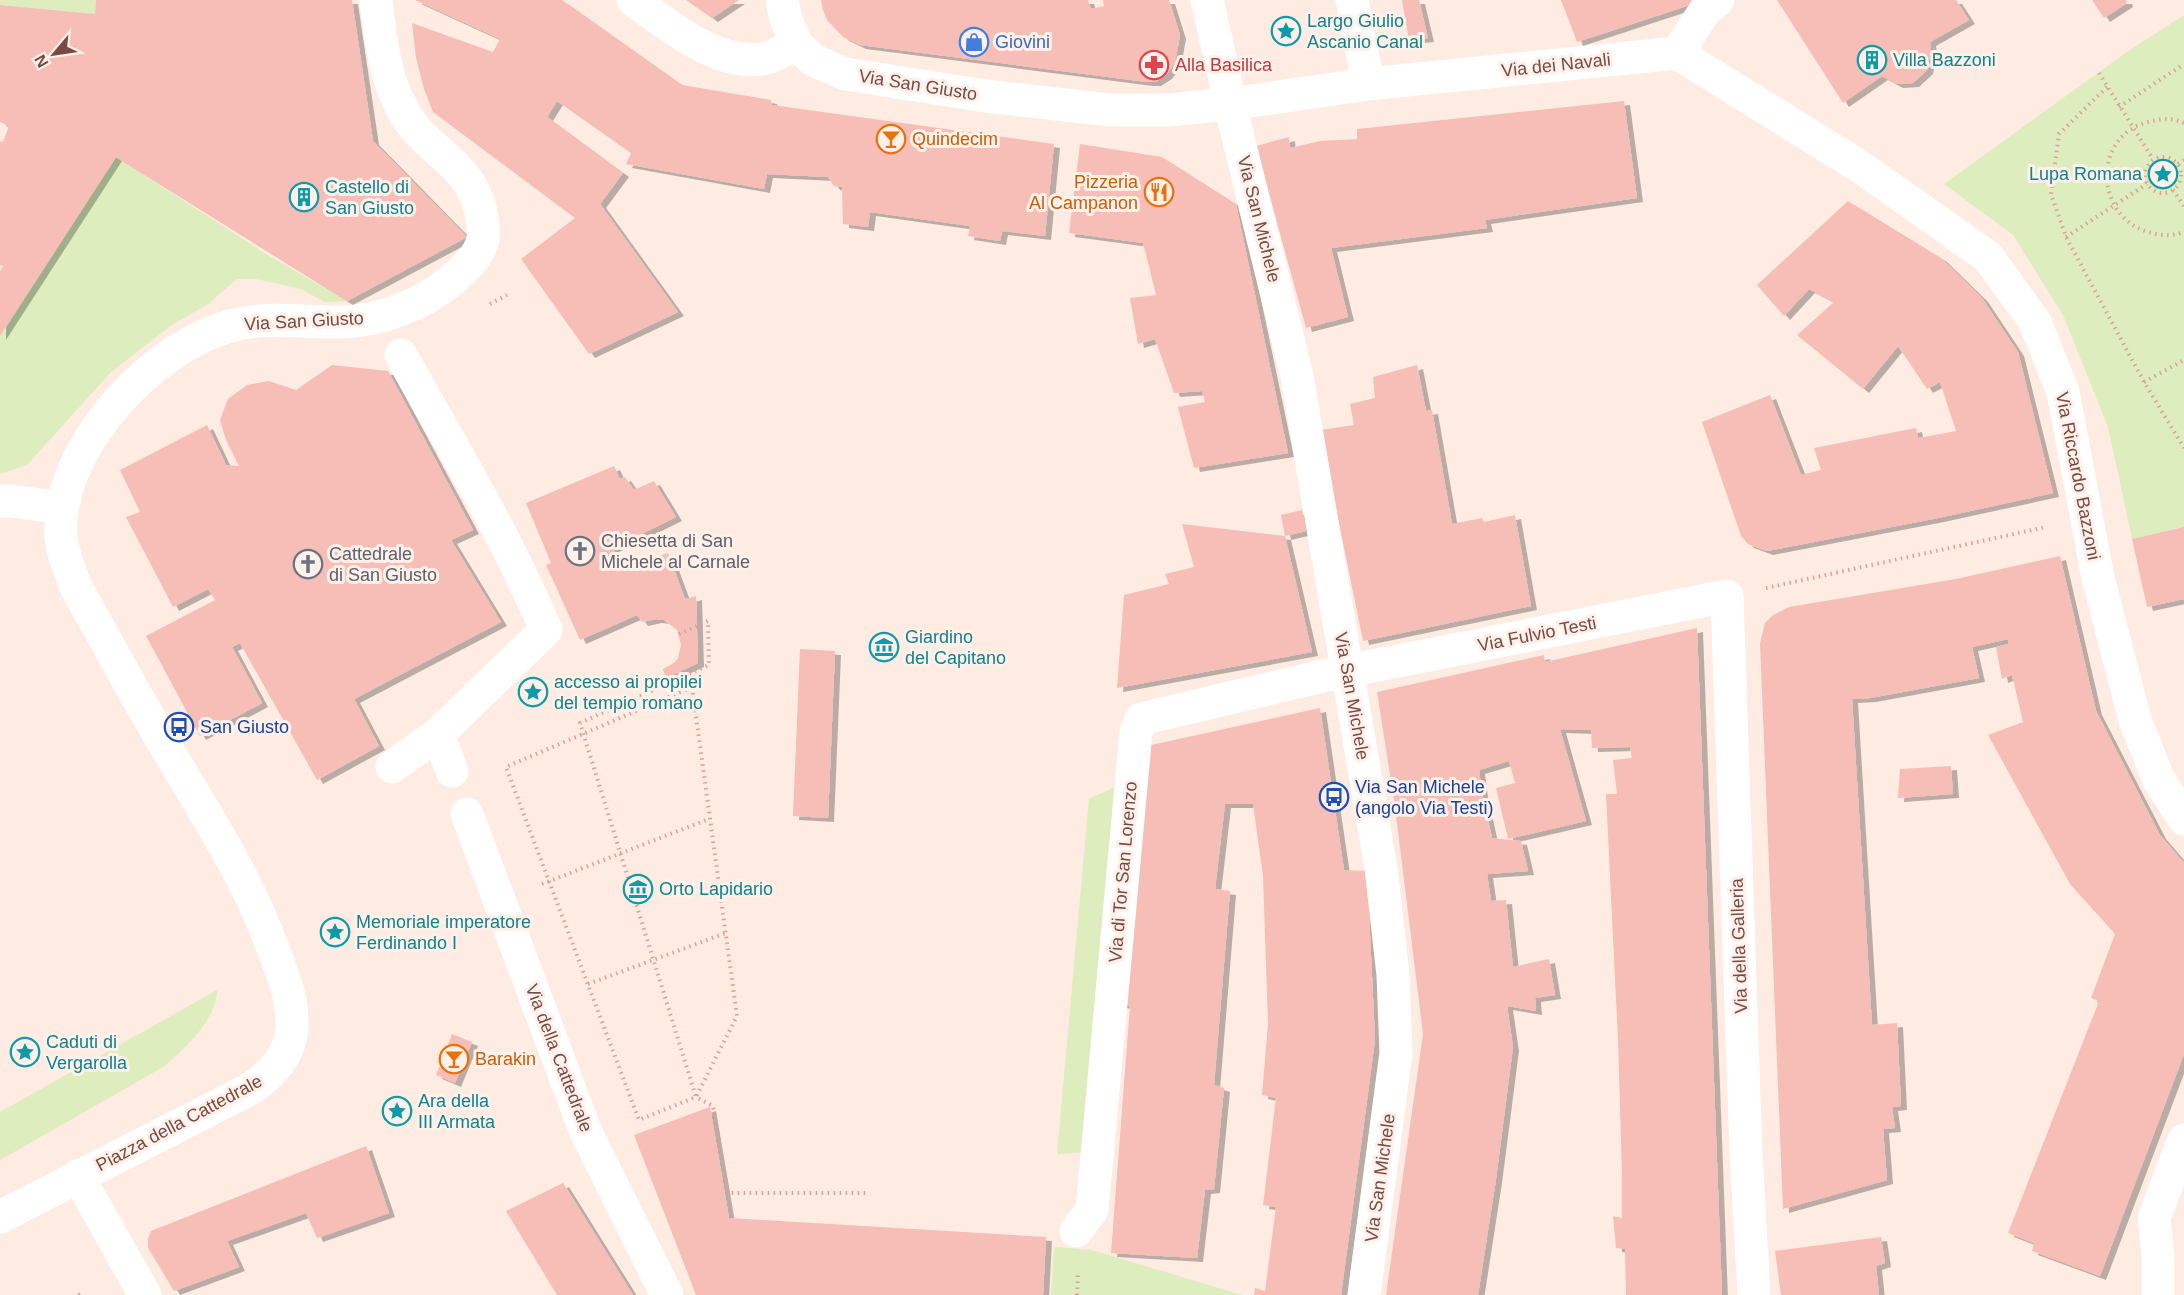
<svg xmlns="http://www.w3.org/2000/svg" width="2184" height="1295" viewBox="0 0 2184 1295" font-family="Arial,sans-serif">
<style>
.green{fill:#ddedbe}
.building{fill:#f6beb6;filter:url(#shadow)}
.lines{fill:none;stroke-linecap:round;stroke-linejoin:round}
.path{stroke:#dba199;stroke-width:4;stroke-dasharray:1.5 4.5;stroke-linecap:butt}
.street{stroke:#fff;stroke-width:33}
.secondary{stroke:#fff;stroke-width:33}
.labels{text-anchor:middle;stroke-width:6;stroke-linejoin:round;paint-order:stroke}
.culture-label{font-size:18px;fill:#0d838f;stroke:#fff1e9;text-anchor:start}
.shop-label{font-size:18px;fill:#366cbe;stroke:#fff1e9;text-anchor:start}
.health-label{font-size:18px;fill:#be3a42;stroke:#fff1e9;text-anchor:start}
.street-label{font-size:18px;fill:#784a45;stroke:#fff1e9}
.food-label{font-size:18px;fill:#c56008;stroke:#fff1e9;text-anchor:start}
.worship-label{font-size:18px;fill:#5b616d;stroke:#fff1e9;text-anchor:start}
.transit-label{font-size:18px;fill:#164399;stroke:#fff1e9;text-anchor:start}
</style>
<defs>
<filter id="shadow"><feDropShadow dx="6" dy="4" stdDeviation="0" flood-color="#0004"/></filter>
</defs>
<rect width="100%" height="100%" fill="#feebe1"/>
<g class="green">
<polygon points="0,0 96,0 95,14 0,5"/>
<polygon points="2184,15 2184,527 2132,539 2108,427 2063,315 2013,235 1944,184 2124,54"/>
<polygon points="116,157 266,254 347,301 325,302 301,289 256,279 237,279 208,304 172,325 111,372 27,465 0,474 0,336"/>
<polygon points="1117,786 1087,1152 1057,1154 1089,799"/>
<path d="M217 990C217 1019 184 1050 163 1067L0 1160V1112Z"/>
<polygon points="1054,1247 1092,1250 1242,1295 1051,1295"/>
</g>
<g class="building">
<polygon points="96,0 352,0 373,141 467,237 347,301 116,157 0,336 0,271 3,266 0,265 0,141 3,142 9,126 0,122 0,5 95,14"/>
<polygon points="415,0 562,0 682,85 771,100 772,105 1054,144 1045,236 1002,231 1000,241 968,236 970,226 870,212 868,227 843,224 842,187 834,186 828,177 767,174 764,189 626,164 631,153 557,101 547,117 623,173 600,204 678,312 589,354 521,259 575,218 433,112 424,89 416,58 412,23 493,52 500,39"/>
<polygon points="686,0 739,0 712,18"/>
<polygon points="821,0 1088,0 1091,9 1104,6 1103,0 1169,0 1180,35 1175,63 1166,75 1155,82 1147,82 860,45 843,37 827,20 823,10"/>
<polygon points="1402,0 1419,0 1428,38 1409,40"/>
<polygon points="1561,0 1700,0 1696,3 1577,42"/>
<polygon points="1777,0 1956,0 1969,20 1930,42 1931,50 1927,70 1913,83 1897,84 1882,76 1843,103"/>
<polygon points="2092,0 2126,0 2127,3 2104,18"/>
<polygon points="1624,101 1637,198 1485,220 1487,228 1331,248 1348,317 1306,328 1256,146 1289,137 1290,148 1320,141 1357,139 1357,129"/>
<polygon points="1080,144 1162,157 1236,204 1288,453 1194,468 1178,407 1205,402 1202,391 1174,393 1155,339 1138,344 1130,298 1156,295 1143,243 1069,233"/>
<polygon points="1848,201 1941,258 1982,298 2018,352 2053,493 1938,518 1767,551 1748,544 1741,536 1702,422 1770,395 1801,475 1821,470 1814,448 1916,428 1918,438 1956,431 1940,382 1927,389 1898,346 1863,389 1797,335 1834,302 1809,289 1784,316 1757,285"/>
<polygon points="332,365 388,371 473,530 451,540 501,622 354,699 379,746 317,780 240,643 232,647 262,703 200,736 146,636 215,600 208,589 173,607 126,517 140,512 120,470 207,425 226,465 239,466 226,440 220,420 228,399 247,385 269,381 296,390"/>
<polygon points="1417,365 1426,411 1432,410 1452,524 1482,518 1484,522 1515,515 1531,606 1363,641 1320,430 1354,425 1350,404 1375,398 1373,377"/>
<polygon points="614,466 620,479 625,477 634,490 654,481 676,517 613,548 624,568 668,553 685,599 696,596 698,663 666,678 663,669 674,663 678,658 681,645 677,630 664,620 656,619 642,622 637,615 580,640 546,565 551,563 526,503"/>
<polygon points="1302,510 1306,531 1285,536 1281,515"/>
<polygon points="1182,524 1285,536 1312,652 1117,688 1124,595 1169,584 1165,574 1194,567"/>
<polygon points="2184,527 2184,599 2147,607 2132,539"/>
<polygon points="2060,556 2096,711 2160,835 2184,863 2184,1054 2100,1276 2032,1251 2034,1243 2008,1233 2099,1001 2091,998 2115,934 2070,884 1988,735 2023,722 2012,675 2002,679 1996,647 2008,644 2008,639 1972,647 1979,678 1870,698 1852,699 1872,1025 1897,1023 1901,1106 1892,1107 1895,1128 1883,1129 1887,1180 1783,1209 1760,643 1765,623 1773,615 1789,607 1956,579"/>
<polygon points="1697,628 1722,1295 1626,1295 1625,1249 1616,1248 1613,1216 1622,1218 1622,1173 1618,1040 1606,794 1617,794 1613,760 1632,758 1630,747 1592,748 1591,730 1560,729 1586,821 1508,839 1496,788 1515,783 1509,761 1479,770 1482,793 1492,838 1521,841 1528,871 1487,874 1491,901 1506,900 1513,967 1549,959 1555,995 1535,998 1536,1011 1507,1006 1513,1047 1496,1179 1478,1295 1386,1295 1423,1034 1395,807 1377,692 1544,655 1545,662"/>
<polygon points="800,649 835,651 828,818 793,816"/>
<polygon points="1320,708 1344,870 1367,871 1375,1040 1341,1295 1254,1295 1255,1288 1265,1291 1276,1207 1263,1205 1276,1098 1262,1095 1268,1024 1263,876 1253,804 1225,804 1215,889 1230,891 1214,1085 1224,1088 1214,1189 1205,1190 1197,1258 1111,1253 1130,1006 1120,1004 1147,746"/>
<polygon points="1951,766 1953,794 1898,798 1900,769"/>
<polygon points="452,1034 472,1042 455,1083 436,1075"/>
<polygon points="710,1107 729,1218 1046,1237 1043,1295 696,1295 634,1135"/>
<polygon points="366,1146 389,1213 317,1238 306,1213 227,1241 239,1267 174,1291 148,1248 148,1239 151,1231"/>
<polygon points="563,1183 633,1295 557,1295 506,1211"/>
<polygon points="1881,1237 1885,1263 1876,1266 1879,1295 1781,1295 1775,1251"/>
</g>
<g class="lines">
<g class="path">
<polyline points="2099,73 2153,159"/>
<polyline points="2107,87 2059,134 2051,194 2066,237 2144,382 2184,448"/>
<polyline points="2119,107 2184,64"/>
<path d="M2184 123C2172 117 2160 119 2148 122 2090 137 2095 220 2152 233 2163 236 2174 236 2184 232"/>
<circle cx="2163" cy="175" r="18"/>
<polyline points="2178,164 2184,160"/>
<polyline points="2173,190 2184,206"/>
<polyline points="2066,237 2147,184"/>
<polyline points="490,304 507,295"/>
<polyline points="2144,382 2184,360"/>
<polyline points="1766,588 2046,527"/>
<polyline points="679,634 708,621 709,665 580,723 696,1097 713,1106 728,1193 867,1193"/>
<polygon points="692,687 737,1016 696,1097 639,1120 506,767"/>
<polyline points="542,884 709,819"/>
<polyline points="588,984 726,933"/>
<polyline points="79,1295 81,1293"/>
<polyline points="1077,1295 1078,1272"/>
</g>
<g class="street">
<path d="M633 0C668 25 720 69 767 58 777 55 787 49 796 44"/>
<polyline points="1677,53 1862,168 1988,257 2035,322 2063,392 2098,578 2135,720 2159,780 2184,819"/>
<polyline points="1677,53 1706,9 1718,0"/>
<polyline points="1368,84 1677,53"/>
<polyline points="1230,104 1368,84 1352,0"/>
<path d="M401 355C451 445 506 535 546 630L438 734 452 771"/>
<polyline points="0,501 12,501 62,508"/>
<polyline points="392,767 438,734"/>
<polyline points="467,814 585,1130 667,1295"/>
<polyline points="78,1176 145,1295"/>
<path d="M0 1217 252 1088C274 1072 291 1054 292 1026 293 999 283 975 274 951 247 876 203 810 163 742 133 691 105 639 76 587 70 571 62 553 61 535 56 448 153 345 234 325 269 316 307 323 342 322 381 321 421 305 451 281 464 269 479 257 483 239 484 229 483 221 481 212 470 162 428 153 405 114 385 81 380 37 376 0"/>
<polyline points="1076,1231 1092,1210 1136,732 1141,719 1327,675 1727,596 1746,1154 1754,1295"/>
<polyline points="2158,1295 2158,1256 2154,1218 2184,1140"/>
</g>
<g class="secondary">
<polyline points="782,0 785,16 796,44 813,60 845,74 986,96 1109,110 1168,110 1230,104"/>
<polyline points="1207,0 1236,129 1297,376 1381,868 1393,975 1396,1053 1364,1295"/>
</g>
</g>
<defs>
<g id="sight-ring" transform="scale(1.5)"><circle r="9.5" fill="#fff1e9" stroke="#0f9aa8" stroke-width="1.5"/><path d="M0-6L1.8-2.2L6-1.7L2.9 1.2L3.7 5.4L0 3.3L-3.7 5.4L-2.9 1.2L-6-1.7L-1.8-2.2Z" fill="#0f9aa8"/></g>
<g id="shop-ring" transform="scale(1.5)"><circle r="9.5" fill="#fff1e9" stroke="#3f7fe0" stroke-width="1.5"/><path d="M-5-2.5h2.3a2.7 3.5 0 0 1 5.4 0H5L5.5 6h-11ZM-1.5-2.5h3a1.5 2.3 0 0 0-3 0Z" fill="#3f7fe0"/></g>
<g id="building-ring" transform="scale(1.5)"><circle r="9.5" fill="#fff1e9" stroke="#0f9aa8" stroke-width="1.5"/><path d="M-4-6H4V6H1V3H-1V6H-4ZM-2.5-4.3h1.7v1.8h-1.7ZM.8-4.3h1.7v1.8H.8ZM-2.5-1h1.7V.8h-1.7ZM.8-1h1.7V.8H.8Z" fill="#0f9aa8"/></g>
<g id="pharmacy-ring" transform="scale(1.5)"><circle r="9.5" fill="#fff1e9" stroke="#e0444e" stroke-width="1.5"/><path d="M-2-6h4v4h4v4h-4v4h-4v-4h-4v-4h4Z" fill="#e0444e"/></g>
<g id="bar-ring" transform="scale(1.5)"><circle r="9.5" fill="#fff1e9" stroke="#e8710a" stroke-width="1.5"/><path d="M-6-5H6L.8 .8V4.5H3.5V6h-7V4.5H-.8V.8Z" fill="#e8710a"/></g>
<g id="restaurant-ring" transform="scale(1.5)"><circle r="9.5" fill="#fff1e9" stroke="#e8710a" stroke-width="1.5"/><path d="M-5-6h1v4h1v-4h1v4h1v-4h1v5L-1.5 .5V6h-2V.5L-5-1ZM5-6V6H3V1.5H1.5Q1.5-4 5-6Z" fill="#e8710a"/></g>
<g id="church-ring" transform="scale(1.5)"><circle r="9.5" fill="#fff1e9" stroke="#6b7280" stroke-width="1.5"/><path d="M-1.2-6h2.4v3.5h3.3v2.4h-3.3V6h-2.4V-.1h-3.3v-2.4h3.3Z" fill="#6b7280"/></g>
<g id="museum-ring" transform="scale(1.5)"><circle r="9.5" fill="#fff1e9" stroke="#0f9aa8" stroke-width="1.5"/><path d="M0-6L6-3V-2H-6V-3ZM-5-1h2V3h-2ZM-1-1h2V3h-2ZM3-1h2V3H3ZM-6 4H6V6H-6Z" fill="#0f9aa8"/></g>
<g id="bus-ring" transform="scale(1.5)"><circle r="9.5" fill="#fff1e9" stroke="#1a4fb4" stroke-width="1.5"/><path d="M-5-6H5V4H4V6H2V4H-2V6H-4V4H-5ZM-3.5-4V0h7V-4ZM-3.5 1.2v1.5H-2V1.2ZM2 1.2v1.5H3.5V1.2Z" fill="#1a4fb4"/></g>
</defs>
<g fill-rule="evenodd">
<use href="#sight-ring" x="1286" y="31"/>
<use href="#shop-ring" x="974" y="42"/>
<use href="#building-ring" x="1872" y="60"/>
<use href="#pharmacy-ring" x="1154" y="65"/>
<use href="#bar-ring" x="891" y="139"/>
<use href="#sight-ring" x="2163" y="174"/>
<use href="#restaurant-ring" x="1159" y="192"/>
<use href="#building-ring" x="304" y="197"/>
<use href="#church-ring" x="580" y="551"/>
<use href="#church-ring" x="308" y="564"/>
<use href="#museum-ring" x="884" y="647"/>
<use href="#sight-ring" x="533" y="692"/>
<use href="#bus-ring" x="179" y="727"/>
<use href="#bus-ring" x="1334" y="797"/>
<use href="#museum-ring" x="638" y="889"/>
<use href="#sight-ring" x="335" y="932"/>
<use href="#sight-ring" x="25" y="1052"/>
<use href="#bar-ring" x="454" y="1059"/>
<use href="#sight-ring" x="397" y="1111"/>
</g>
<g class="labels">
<g class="culture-label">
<text x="1307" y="27">Largo Giulio<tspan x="1307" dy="21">Ascanio Canal</tspan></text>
<text x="1893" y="66">Villa Bazzoni</text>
<text x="2142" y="180" text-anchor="end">Lupa Romana</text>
<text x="325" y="193">Castello di<tspan x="325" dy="21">San Giusto</tspan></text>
<text x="905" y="643">Giardino<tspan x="905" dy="21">del Capitano</tspan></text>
<text x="554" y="688">accesso ai propilei<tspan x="554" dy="21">del tempio romano</tspan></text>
<text x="659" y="895">Orto Lapidario</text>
<text x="356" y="928">Memoriale imperatore<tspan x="356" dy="21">Ferdinando I</tspan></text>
<text x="46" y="1048">Caduti di<tspan x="46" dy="21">Vergarolla</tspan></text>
<text x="418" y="1107">Ara della<tspan x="418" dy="21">III Armata</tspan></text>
</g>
<g class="shop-label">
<text x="995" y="48">Giovini</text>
</g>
<g class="health-label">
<text x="1175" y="71">Alla Basilica</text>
</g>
<g class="street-label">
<text transform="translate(1556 65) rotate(-6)" y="6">Via dei Navali</text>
<text transform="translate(918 85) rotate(9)" y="6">Via San Giusto</text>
<text transform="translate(1259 219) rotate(76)" y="6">Via San Michele</text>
<text transform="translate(304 321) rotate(-3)" y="6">Via San Giusto</text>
<text transform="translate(2078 476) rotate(79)" y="6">Via Riccardo Bazzoni</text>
<text transform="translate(1537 634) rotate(-11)" y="6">Via Fulvio Testi</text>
<text transform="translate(1352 696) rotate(80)" y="6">Via San Michele</text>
<text transform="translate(1123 872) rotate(-85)" y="6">Via di Tor San Lorenzo</text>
<text transform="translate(1739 946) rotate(-92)" y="6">Via della Galleria</text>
<text transform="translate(559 1058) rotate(69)" y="6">Via della Cattedrale</text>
<text transform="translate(179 1123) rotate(-28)" y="6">Piazza della Cattedrale</text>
<text transform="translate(1380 1178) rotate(-82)" y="6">Via San Michele</text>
</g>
<g class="food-label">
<text x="912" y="145">Quindecim</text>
<text x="1138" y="188" text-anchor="end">Pizzeria<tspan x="1138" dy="21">Al Campanon</tspan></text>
<text x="475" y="1065">Barakin</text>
</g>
<g class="worship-label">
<text x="601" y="547">Chiesetta di San<tspan x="601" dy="21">Michele al Carnale</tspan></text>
<text x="329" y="560">Cattedrale<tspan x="329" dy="21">di San Giusto</tspan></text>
</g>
<g class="transit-label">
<text x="200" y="733">San Giusto</text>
<text x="1355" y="793">Via San Michele<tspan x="1355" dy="21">(angolo Via Testi)</tspan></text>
</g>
</g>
<g transform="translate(54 54) rotate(241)" stroke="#fff1e9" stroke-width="4.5" paint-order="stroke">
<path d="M0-4.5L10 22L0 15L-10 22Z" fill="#784a45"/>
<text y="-9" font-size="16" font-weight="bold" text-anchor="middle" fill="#784a45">N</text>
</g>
</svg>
